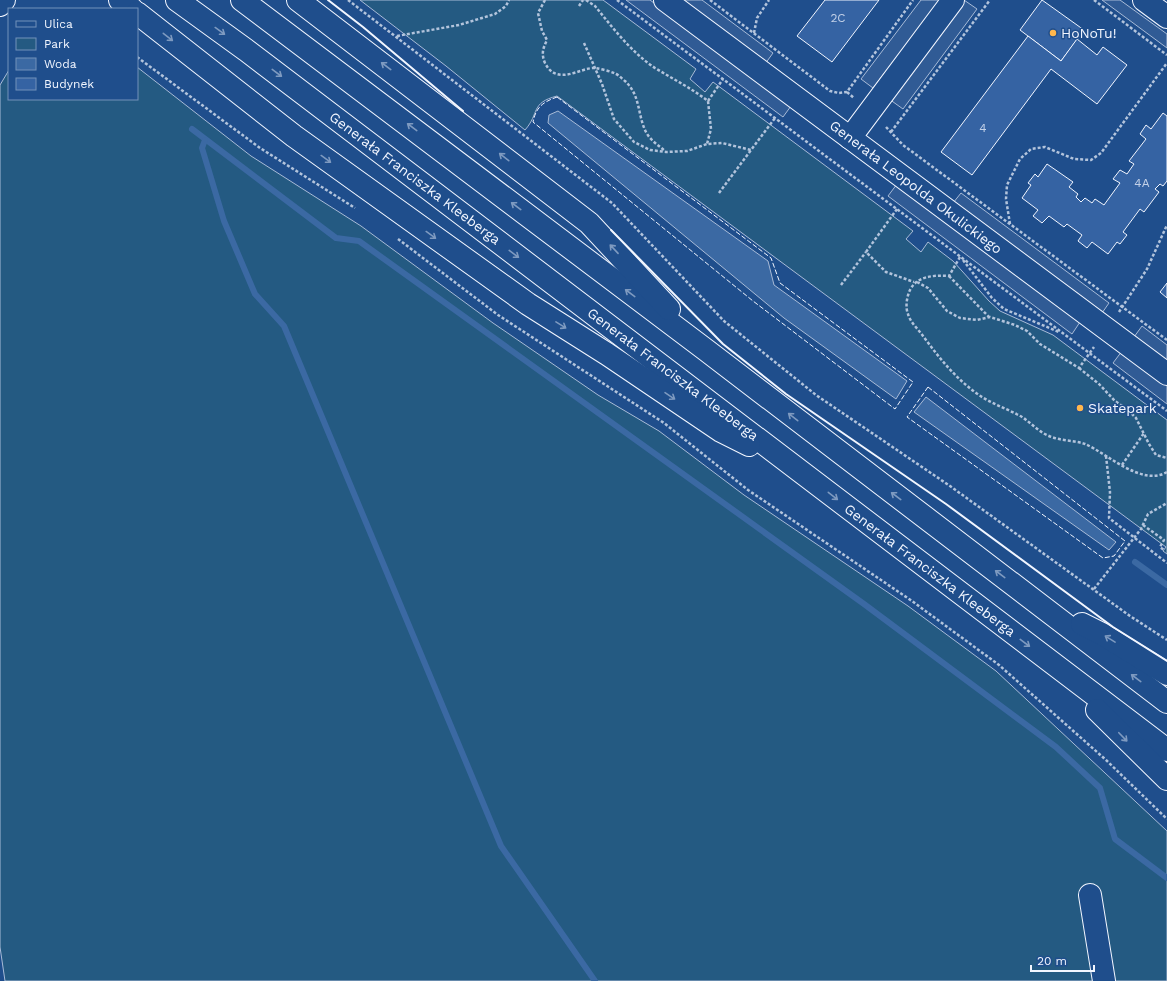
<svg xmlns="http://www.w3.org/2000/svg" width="1167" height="981" viewBox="0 0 1167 981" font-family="'Work Sans',sans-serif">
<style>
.green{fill:#245a82;stroke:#a8bbd7}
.parking{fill:#305b95;stroke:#a8bbd7}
.water{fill:#3b69a3;stroke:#a8bbd7}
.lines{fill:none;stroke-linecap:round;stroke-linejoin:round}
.stream{stroke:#3b69a3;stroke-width:6}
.building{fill:#3563a3;stroke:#f2f6ff}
.minor-casing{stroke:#f2f6ff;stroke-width:24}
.highway-casing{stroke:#f2f6ff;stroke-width:24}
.path{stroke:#b3c4dc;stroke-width:2.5;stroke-dasharray:3 2;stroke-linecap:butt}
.minor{stroke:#1f4e8c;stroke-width:22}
.highway{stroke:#1f4e8c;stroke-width:22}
.fence{stroke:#f2f6ff;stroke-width:1;stroke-dasharray:5 2;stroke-linecap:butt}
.wall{stroke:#f2f6ff;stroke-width:2}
.oneway{stroke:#7e9ac0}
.poi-dot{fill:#ffb74d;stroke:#1f4e8c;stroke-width:1.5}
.labels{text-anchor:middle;stroke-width:3;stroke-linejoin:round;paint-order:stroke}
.number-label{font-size:12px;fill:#c3d1e8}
.poi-label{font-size:14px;fill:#f2f6ff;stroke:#1f4e8c;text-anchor:start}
.street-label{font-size:14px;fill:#f2f6ff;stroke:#1f4e8c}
</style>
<rect width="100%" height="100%" fill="#1f4e8c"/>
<g class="green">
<path d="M360 0H603L696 69 690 79 705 92 713 82 913 231 906 239 921 252 928 242 953 261 989 301 1000 311 1053 335 1167 420V554L1163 551 1166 547 557 96C530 103 540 113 525 130L446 66Z"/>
<polygon points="137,67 251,156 361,226 493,323 598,395 659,431 744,495 908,606 996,671 1167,831 1167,981 5,981 0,947 0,85 9,70 9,99 137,99"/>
</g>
<g class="parking">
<polygon points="626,0 650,0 791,106 783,117"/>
<polygon points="678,0 702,0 773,53 765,64"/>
<polygon points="921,0 940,0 873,88 861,79"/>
<polygon points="964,0 977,9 903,109 889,99"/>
<polygon points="1102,0 1120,0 1167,34 1167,48"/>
<polygon points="897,184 1080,322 1072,334 888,196"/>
<polygon points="961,193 1109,303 1102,313 953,203"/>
<polygon points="1142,326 1167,345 1167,362 1134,337"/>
<polygon points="1122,351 1167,385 1167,404 1113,363"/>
</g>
<g class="water">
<polygon points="558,111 768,261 774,285 907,381 896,399 784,318 548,123 549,115"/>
<polygon points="926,397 1116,542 1109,550 914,412"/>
</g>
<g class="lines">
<g class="stream">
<polyline points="192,129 336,238 359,241 864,604 1056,747 1100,788 1115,839 1167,878"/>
<polyline points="205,140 202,148 224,221 255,294 284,326 501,846 595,981"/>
<polyline points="1135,562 1167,585"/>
</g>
</g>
<g class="building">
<polygon points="825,0 879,0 832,62 797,36"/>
<polygon points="1042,0 1084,30 1061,61 1020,30"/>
<polygon points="1028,36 1061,61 1077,39 1097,55 1103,47 1127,65 1097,104 1051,69 972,175 941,152"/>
<polygon points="1163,113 1167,116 1167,181 1163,186 1160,184 1155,189 1159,192 1144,212 1140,209 1123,232 1127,235 1120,244 1117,242 1108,254 1092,242 1087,248 1078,241 1082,235 1067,224 1064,227 1049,216 1042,223 1033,216 1038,210 1022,198 1031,185 1028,183 1035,174 1038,177 1047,164 1073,182 1069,187 1078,194 1076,197 1081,202 1085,198 1092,203 1095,199 1104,205 1120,183 1113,179 1120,170 1127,174 1134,164 1129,161 1146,139 1140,134 1146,125 1151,129"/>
<polygon points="1167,283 1167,298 1160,292"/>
</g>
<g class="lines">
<g class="minor-casing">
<g id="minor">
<polyline points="665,0 1167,374"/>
<polyline points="1144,0 1167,17"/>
<polyline points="0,5 4,0"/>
<polyline points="850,138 953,0"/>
<polyline points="1090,895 1104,981"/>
</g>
</g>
<g class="highway-casing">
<g id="highway">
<polyline points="120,0 132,9"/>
<polyline points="177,0 246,50 1167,750"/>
<polyline points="242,0 706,350 1167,702"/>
<polyline points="298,0 589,223 669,309"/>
<polyline points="137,13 294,136 528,304 607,354 721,431 749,445"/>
<polyline points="1082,624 1102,634 1167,674"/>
<polyline points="1097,710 1167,779"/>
</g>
</g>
<g class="path">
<polyline points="348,0 612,203 724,321 816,395 950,486 1130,616 1167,640"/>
<path d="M545 0 538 13 542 31 547 40C543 48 541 54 545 63 557 87 581 67 595 68 601 69 610 71 616 74 619 75 622 79 625 81 641 96 637 114 646 132 650 140 658 145 665 151"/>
<path d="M586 0 595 6C613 28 631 52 655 68 673 79 691 88 708 101L711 129 707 144"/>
<polyline points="617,0 1167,411"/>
<polyline points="710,0 830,91 839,93 847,92 913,0"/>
<polyline points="1094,0 1167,55"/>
<polyline points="579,6 583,0"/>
<polyline points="754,33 757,18 769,0"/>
<polyline points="397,36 459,25 495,14 506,6 509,0"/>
<polyline points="584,43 602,84 614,119 634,142 650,150 666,152 687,151 707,144 722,143 751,150 775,118"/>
<polyline points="137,57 260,148 355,208"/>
<polyline points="847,92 854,98"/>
<polyline points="708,101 723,79"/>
<polyline points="886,127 903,145 1167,340"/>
<polyline points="891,132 990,0"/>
<polyline points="719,193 751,150"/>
<polyline points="897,209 866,252 886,272 914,282"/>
<polyline points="1010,224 1006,199 1007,185 1020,159 1031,149 1045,147 1074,159 1091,160 1101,153 1167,63"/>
<polyline points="398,239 498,315 664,423 748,490 912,601 999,665 1106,760 1167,819"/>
<path d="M960 257 949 276C933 275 917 276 910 290 907 296 905 307 908 314 910 322 918 329 923 336 940 359 956 379 979 395 992 404 1008 409 1022 417 1031 423 1039 432 1049 436 1060 441 1074 440 1085 444 1108 454 1142 487 1167 472"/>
<polyline points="963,260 992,298 1004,309 1059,332"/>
<polyline points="949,276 989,317"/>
<polyline points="917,282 928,288 947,311 960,318 977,320 990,317 1015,325 1027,331 1040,344 1079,368 1094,347"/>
<polyline points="841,285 866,252"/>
<polyline points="1119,312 1147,269 1167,225"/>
<polyline points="1079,368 1099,384 1115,401 1128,410 1136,418 1149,444 1156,455 1167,458"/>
<polyline points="1106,456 1110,492 1109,518 1167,563"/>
<polyline points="1122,465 1144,433"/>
<polyline points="1143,525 1164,540 1160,547 1164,550"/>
<polyline points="1094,589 1141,529 1148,514 1167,503"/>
</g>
<use href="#minor" class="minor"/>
<use href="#highway" class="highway"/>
<g class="fence">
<path d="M557 97 771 258 780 283 913 382 895 409 753 301 533 122C536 107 543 102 557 97Z"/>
<polygon points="928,387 1125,541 1114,556 1103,558 907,417"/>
</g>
<g class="wall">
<polyline points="328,0 363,27 463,111"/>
<polyline points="611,230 723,344 786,394 946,504 1113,627 1167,661"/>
</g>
</g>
<defs><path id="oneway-shaft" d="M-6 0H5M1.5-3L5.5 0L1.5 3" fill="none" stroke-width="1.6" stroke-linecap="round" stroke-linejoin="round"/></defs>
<g class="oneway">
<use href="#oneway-shaft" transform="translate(220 31) rotate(36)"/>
<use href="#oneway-shaft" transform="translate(168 37) rotate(38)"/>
<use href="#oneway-shaft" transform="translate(386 66) rotate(-143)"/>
<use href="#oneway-shaft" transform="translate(277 73) rotate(37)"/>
<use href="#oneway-shaft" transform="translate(412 127) rotate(-143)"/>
<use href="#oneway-shaft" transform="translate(504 157) rotate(-142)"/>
<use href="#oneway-shaft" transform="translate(326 159) rotate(36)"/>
<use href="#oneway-shaft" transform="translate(516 206) rotate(-143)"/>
<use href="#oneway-shaft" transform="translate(431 235) rotate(36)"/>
<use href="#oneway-shaft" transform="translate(614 249) rotate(-133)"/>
<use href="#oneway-shaft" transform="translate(514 254) rotate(37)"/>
<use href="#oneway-shaft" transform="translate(630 293) rotate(-143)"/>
<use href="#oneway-shaft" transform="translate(561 325) rotate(32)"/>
<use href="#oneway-shaft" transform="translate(670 396) rotate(34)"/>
<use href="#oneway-shaft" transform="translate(793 417) rotate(-142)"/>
<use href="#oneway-shaft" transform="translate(833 496) rotate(38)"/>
<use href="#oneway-shaft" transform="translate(896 496) rotate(-143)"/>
<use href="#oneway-shaft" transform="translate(1000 574) rotate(-143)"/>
<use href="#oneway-shaft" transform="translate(1110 639) rotate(-148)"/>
<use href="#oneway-shaft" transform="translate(1025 643) rotate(37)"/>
<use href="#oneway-shaft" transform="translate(1136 678) rotate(-143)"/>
<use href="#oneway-shaft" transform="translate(1123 737) rotate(46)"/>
</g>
<g class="poi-dot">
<circle cx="1053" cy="33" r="4"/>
<circle cx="1080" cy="408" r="4"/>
</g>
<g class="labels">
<g class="number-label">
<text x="838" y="22">2C</text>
<text x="983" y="132">4</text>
<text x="1142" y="187">4A</text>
</g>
<g class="poi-label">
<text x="1061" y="38">HoNoTu!</text>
<text x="1088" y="413">Skatepark</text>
</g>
<g class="street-label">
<text transform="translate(415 178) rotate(37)" y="5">Generała Franciszka Kleeberga</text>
<text transform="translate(916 187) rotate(37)" y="5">Generała Leopolda Okulickiego</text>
<text transform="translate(673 374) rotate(37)" y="5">Generała Franciszka Kleeberga</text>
<text transform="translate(930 570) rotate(37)" y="5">Generała Franciszka Kleeberga</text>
</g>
</g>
<rect x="8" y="8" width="130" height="92" fill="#1f4e8c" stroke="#7391ba"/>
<rect x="16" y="21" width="20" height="6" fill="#1f4e8c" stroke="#7391ba"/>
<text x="44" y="28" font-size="12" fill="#f2f6ff">Ulica</text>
<rect x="16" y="38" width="20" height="12" fill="#245a82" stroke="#7391ba"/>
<text x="44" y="48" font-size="12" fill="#f2f6ff">Park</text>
<rect x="16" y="58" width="20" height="12" fill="#3b69a3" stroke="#7391ba"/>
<text x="44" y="68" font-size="12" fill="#f2f6ff">Woda</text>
<rect x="16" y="78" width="20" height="12" fill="#3563a3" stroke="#7391ba"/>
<text x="44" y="88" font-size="12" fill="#f2f6ff">Budynek</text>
<path d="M1031 965v6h63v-6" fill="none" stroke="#f2f6ff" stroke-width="2"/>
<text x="1037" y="965" font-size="12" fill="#f2f6ff" stroke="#1f4e8c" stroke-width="3" paint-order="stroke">20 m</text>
</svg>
